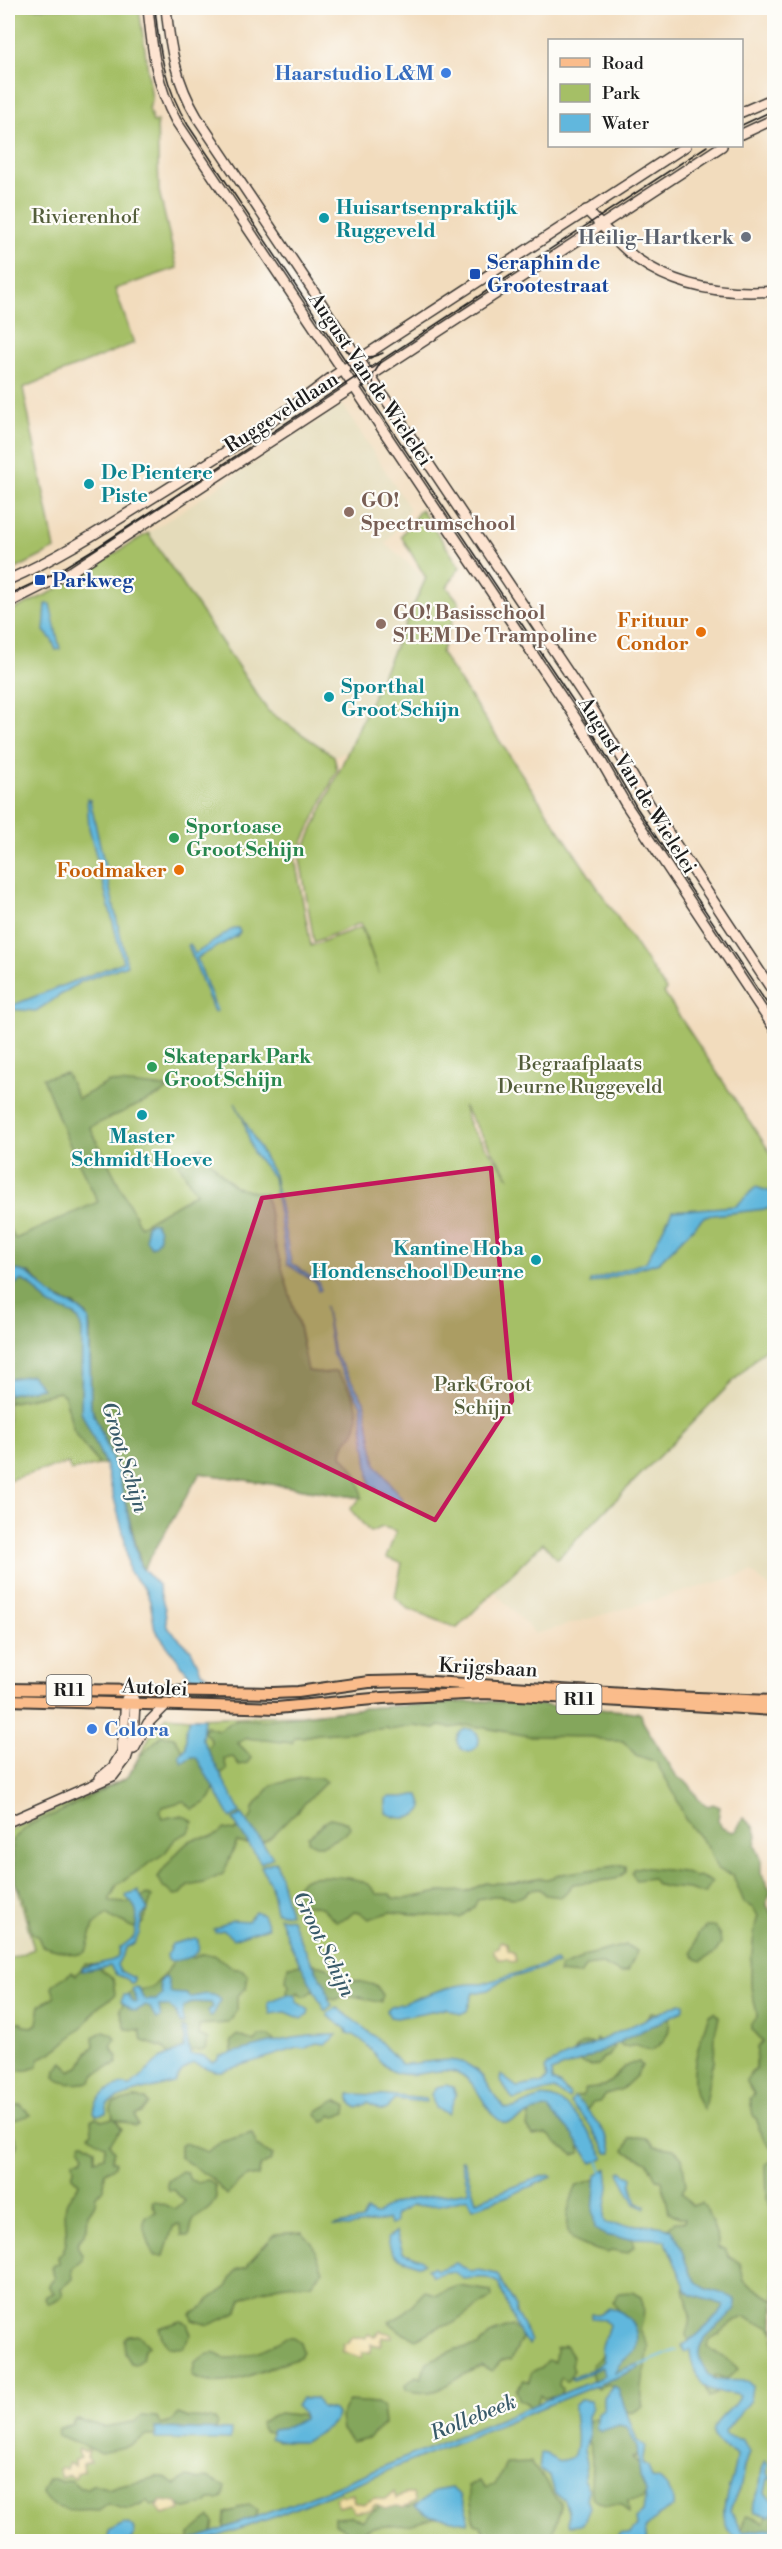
<svg xmlns="http://www.w3.org/2000/svg" width="782" height="2549" viewBox="0 0 782 2549" font-family="'Libre Bodoni',serif">
<style>
.built{fill:#e4dbba}
.green{fill:#a5bf66;stroke:#606e41;stroke-width:1.5;fill-rule:evenodd}
.forest{fill:#84a65b;stroke:#50613c;stroke-width:1.5}
.sand{fill:#eeda9e;stroke:#857b5d;stroke-width:1.5}
.water{fill:#61b7dd;stroke:#3e6a7c;stroke-width:1.5}
.lines{fill:none;stroke-linecap:round;stroke-linejoin:round}
.stream{stroke:#61b7dd;stroke-width:2}
.secondary-casing{stroke:#3c3934;stroke-width:12}
.primary-casing{stroke:#3c3934;stroke-width:14}
.secondary{stroke:#fde4d1;stroke-width:9}
.primary{stroke:#fabc8b;stroke-width:10}
.tram{stroke:#1c1c1c;stroke-width:1.5}
.marked{fill:#c2185b;fill-opacity:0.2;stroke:#c2185b;stroke-width:4.5;stroke-linejoin:round}
.shop-dot{fill:#3f7fe0;stroke:#fdfcf7;stroke-width:2}
.culture-dot{fill:#0f9aa8;stroke:#fdfcf7;stroke-width:2}
.worship-dot{fill:#6b7280;stroke:#fdfcf7;stroke-width:2}
.transit-dot{fill:#1a4fb4;stroke:#fdfcf7;stroke-width:2}
.education-dot{fill:#8d6e63;stroke:#fdfcf7;stroke-width:2}
.food-dot{fill:#e8710a;stroke:#fdfcf7;stroke-width:2}
.leisure-dot{fill:#2e9e5b;stroke:#fdfcf7;stroke-width:2}
.labels{text-anchor:middle;stroke-width:4.5;stroke-linejoin:round;paint-order:stroke}
.shield{fill:#fdfcf7;stroke:#605f5e;stroke-width:1.5}
.shield-label{font-size:18px;font-weight:bold;fill:#1c1c1c}
.shop-label{font-size:20px;font-weight:bold;fill:#366cbe;stroke:#fdfcf7;text-anchor:end}
.culture-label{font-size:20px;font-weight:bold;fill:#0d838f;stroke:#fdfcf7;text-anchor:start}
.park-label{font-size:20px;fill:#535d3a;stroke:#fdfcf7}
.worship-label{font-size:20px;font-weight:bold;fill:#5b616d;stroke:#fdfcf7;text-anchor:end}
.transit-label{font-size:20px;font-weight:bold;fill:#164399;stroke:#fdfcf7;text-anchor:start}
.street-label{font-size:20px;fill:#1c1c1c;stroke:#fdfcf7}
.education-label{font-size:20px;font-weight:bold;fill:#785e54;stroke:#fdfcf7;text-anchor:start}
.food-label{font-size:20px;font-weight:bold;fill:#c56008;stroke:#fdfcf7;text-anchor:end}
.leisure-label{font-size:20px;font-weight:bold;fill:#27864d;stroke:#fdfcf7;text-anchor:start}
.water-label{font-size:21px;font-style:italic;fill:#385a69;stroke:#fdfcf7}
</style>
<rect width="100%" height="100%" fill="#fdfcf7"/>
<filter id="ink" filterUnits="userSpaceOnUse"><feTurbulence type="fractalNoise" baseFrequency=".0167" numOctaves="2"/><feDisplacementMap in="SourceGraphic" scale="12" xChannelSelector="R" yChannelSelector="G"/><feConvolveMatrix kernelMatrix="1 2 1 2 8 2 1 2 1" color-interpolation-filters="sRGB"/></filter>
<filter id="wash" filterUnits="userSpaceOnUse"><feTurbulence type="fractalNoise" baseFrequency=".008" numOctaves="4" result="noise"/><feDisplacementMap in="SourceGraphic" scale="24" xChannelSelector="R" yChannelSelector="G"/><feGaussianBlur stdDeviation="1.35" result="paint"/><feColorMatrix in="noise" values="0 0 0 0 0 0 0 0 0 0 0 0 0 0 0 0 0 1.4 0 .05"/><feComposite in="paint" operator="in"/></filter>
<g filter="url(#wash)">
<rect width="100%" height="100%" fill="#f2dcbd"/>
<g class="built">
<polygon points="343,405 410,509 386,544 425,578 384,679 348,752 334,756 268,711 148,533"/>
<polygon points="774,1340 774,1592 752,1572 535,1634 495,1592 543,1542 557,1559"/>
<polygon points="8,1853 34,1950 8,1959"/>
</g>
<g class="green">
<polygon points="8,8 139,8 152,99 149,109 153,122 157,121 159,191 177,268 115,289 134,343 23,388 55,549 8,573"/>
<path d="M421 509 460 567 447 587 459 602 441 653 666 990 664 993 774 1158V1340L557 1559 543 1543 457 1628 407 1608 395 1597 402 1563 386 1558 396 1531 383 1527 370 1532 350 1509 361 1498 200 1473 12 1272 8 1276V612L50 593 148 533 268 711 334 756 337 770 295 859 311 946 361 927 379 974 361 923 314 942 300 858 426 578 401 536ZM463 1106 510 1178 470 1127Z"/>
<path d="M60 1392 66 1397C68 1424 85 1442 99 1465L71 1471 68 1463 8 1480V1403Z"/>
<polygon points="484,1701 637,1712 691,1805 759,1891 774,1918 755,2003 758,2018 751,2028 763,2041 757,2047 756,2068 750,2074 750,2088 770,2124 774,2154 774,2541 8,2541 8,1959 34,1949 8,1853 8,1831 128,1777 151,1734 167,1716 190,1718 301,1715 365,1708"/>
</g>
<g class="forest">
<path d="M66 1073 78 1099 109 1082 169 1088 162 1094 90 1127 140 1226 196 1193 180 1166 178 1156 202 1147C204 1157 208 1159 215 1166 236 1190 234 1189 266 1194L275 1244 299 1326 308 1371 325 1373 336 1371C349 1387 363 1405 356 1427 352 1440 343 1437 342 1456 356 1468 360 1481 362 1498L200 1473 143 1570 142 1569 118 1473 91 1407 90 1328 87 1315 76 1306 51 1295 30 1273 12 1272 8 1276V1226L15 1239 98 1202 67 1139 43 1078Z"/>
<path d="M19 1280C32 1281 38 1296 48 1303 57 1309 71 1310 77 1318 81 1321 81 1326 82 1331L81 1411 105 1464 99 1465C92 1454 81 1444 75 1433 69 1420 69 1406 64 1395L59 1392 8 1403V1299L15 1284Z"/>
<path d="M484 1701 637 1712 641 1714 643 1722 677 1777 689 1784 699 1800 708 1806 713 1804 720 1807 718 1820 722 1828 732 1832 736 1831 743 1818 754 1827 757 1835 755 1845 761 1859V1873L771 1892 766 1904 774 1917V2219L767 2200 766 2164 772 2160 773 2150C764 2144 765 2136 758 2129L757 2120 753 2115 750 2099 754 2094 746 2080 756 2068 757 2047 763 2041 751 2028V2023L757 2017C757 2009 754 2002 752 1994 749 1979 753 1930 758 1916L753 1908 744 1903C741 1893 737 1886 733 1875L717 1869 709 1849 685 1819 675 1795 656 1762 636 1755 623 1741H608L593 1737 529 1736 469 1725 450 1728 440 1726 435 1729 414 1726 389 1730 387 1728C364 1731 342 1733 319 1734 310 1735 305 1738 295 1737L292 1743 246 1738 238 1743C242 1748 249 1753 251 1758L247 1763 239 1765 233 1757 224 1759 227 1770 219 1776 216 1767 210 1763C213 1776 219 1793 206 1802 202 1805 198 1806 193 1810L184 1801 163 1807 160 1812 162 1819C174 1816 184 1813 193 1822L189 1832 175 1839 165 1853 117 1885 109 1901 111 1902 127 1903 147 1894 152 1897 143 1923C131 1932 131 1925 120 1921 113 1919 112 1919 107 1914L94 1925 86 1952 75 1955 42 1946 38 1937 32 1933 23 1896 15 1883 12 1840 31 1824 60 1812 128 1777 140 1756 162 1735 174 1737 185 1753 210 1746 211 1740 203 1731 206 1726 218 1730 237 1719 264 1720 365 1708Z"/>
<path d="M302 1778H322L326 1782 270 1838C259 1845 250 1846 237 1842L223 1874 204 1883 188 1886 181 1894 175 1895 164 1888 158 1877C164 1868 184 1842 194 1839 209 1835 211 1841 224 1829L234 1831 246 1824 252 1816 253 1808 272 1785Z"/>
<path d="M331 1818 348 1823 350 1827C347 1834 325 1846 317 1845 314 1845 311 1842 308 1841V1836C318 1832 320 1822 331 1818Z"/>
<path d="M621 1865 626 1866V1872L616 1879 573 1884 562 1897 546 1895 540 1889 529 1890C518 1904 507 1895 493 1896 488 1897 483 1898 478 1899L474 1907 460 1918 390 1912 369 1919 360 1913 354 1912 347 1918 336 1921 321 1907 294 1903 290 1895C294 1889 299 1881 307 1878 319 1875 356 1876 367 1884 371 1886 374 1890 377 1894H390L393 1898 405 1899 439 1892 467 1891 486 1883H514L537 1878 547 1879 562 1874Z"/>
<polygon points="640,1867 683,1872 695,1877 699,1876 712,1882 704,1894 689,1889 665,1887 655,1883 652,1878 636,1880 632,1874 633,1869"/>
<polygon points="706,1927 714,1927 720,1935 721,1944 715,1953 701,1961 696,1959 692,1953 698,1934"/>
<polygon points="626,1945 637,1951 628,1971 620,1973 602,1964 586,1966 580,1975 558,1973 560,1967 579,1960 583,1956"/>
<path d="M201 1954 214 1955 235 1969H241L248 1975 246 1988 237 1996V2011L229 2023 199 2025V2035L208 2039 206 2049C197 2055 187 2047 171 2058L164 2048 142 2041 140 2030 126 2029 120 2009 129 1993 153 1987C160 1978 171 1970 174 1959L185 1955 194 1958Z"/>
<path d="M310 1963 327 1967 341 1980C353 1977 364 1984 376 1985L383 1995 381 2002C365 2001 350 1990 335 2000L312 1991 307 1996H302L298 1992 293 1997 289 1996 287 1992 289 1986 286 1981 288 1966Z"/>
<path d="M85 1964 94 1965 113 1979 115 1995C110 2000 105 2002 100 2006 93 2010 91 2019 85 2024 70 2037 59 2051 40 2058L37 2067 28 2070 8 2071V2047L12 2035 8 2027 13 2022H21L23 2026 32 2027 37 2024 40 2005 55 1996 52 1988 54 1984 72 1972 76 1975Z"/>
<path d="M715 2012 719 2017 715 2033 714 2063 711 2068 704 2110C683 2084 699 2042 709 2015Z"/>
<path d="M651 2013H668C673 2031 666 2041 651 2051L637 2045 627 2047 620 2045 618 2038 641 2026Z"/>
<path d="M104 2031 112 2034 115 2039 111 2047 118 2057 117 2063C106 2069 95 2070 91 2082 78 2083 65 2087 55 2077L56 2070 63 2062 70 2071 81 2066 87 2053 94 2046 93 2037Z"/>
<polygon points="237,2035 255,2042 259,2036 269,2036 277,2044 233,2059 231,2041"/>
<path d="M596 2039 604 2042 609 2040 614 2048 609 2056 603 2058 598 2065C587 2068 583 2062 573 2059L574 2051C581 2044 585 2041 595 2044Z"/>
<path d="M639 2062 642 2066 636 2076 622 2089 606 2094 599 2102 592 2103 588 2109 582 2111 574 2100 578 2096H582L586 2089C590 2088 596 2089 600 2087 618 2082 615 2065 639 2062Z"/>
<path d="M135 2098 146 2099 148 2104 141 2113 135 2115 138 2125 135 2126 115 2119 122 2129 109 2144 114 2151 112 2160 116 2162 115 2166 105 2172 104 2189 96 2195 95 2204 88 2214 87 2229 77 2245 82 2255V2260L72 2269 73 2279 61 2288 63 2296 49 2304 45 2299 46 2296 54 2293 48 2286 55 2278 51 2268 53 2265 59 2264 58 2257C74 2242 62 2224 66 2204 68 2195 77 2192 79 2183L72 2176 74 2170 73 2161 82 2158 84 2155 80 2147 81 2142H84L95 2149V2160L104 2157 105 2146 89 2135 92 2132 91 2120 96 2117 102 2121 113 2118 111 2109 113 2103Z"/>
<polygon points="336,2100 347,2106 346,2113 335,2117 331,2115 328,2120 323,2122 316,2115 319,2110"/>
<polygon points="21,2105 31,2115 8,2122 8,2106"/>
<polygon points="549,2106 581,2138 579,2153 574,2155 556,2143 548,2134 533,2136 527,2126 530,2111"/>
<polygon points="8,2132 13,2133 17,2144 8,2170"/>
<path d="M252 2133 257 2146 273 2155 270 2161 260 2167 258 2176C243 2173 237 2186 227 2195L212 2179 180 2157V2146L185 2143 207 2152 221 2142Z"/>
<path d="M638 2137 647 2138 655 2146 674 2149 682 2157 686 2185 682 2192 691 2206 701 2203 706 2207 718 2240V2248L725 2249 729 2257 740 2263 744 2281 774 2300V2334L770 2326 756 2323 745 2317C730 2321 724 2333 710 2339L708 2347C718 2357 730 2358 738 2369L727 2379 715 2375 716 2395 709 2398 687 2336 690 2316 684 2288 685 2283 667 2229 674 2222H684L685 2218H680L669 2212 662 2181 656 2179 647 2162 624 2151 630 2138Z"/>
<path d="M182 2171 187 2173 190 2180 196 2182 208 2180 215 2186 216 2197C211 2211 205 2210 196 2218 190 2222 192 2230 189 2236H182L181 2226 178 2224 173 2227 164 2256H156C151 2252 143 2228 144 2222 145 2216 151 2214 156 2212L152 2203 155 2201 175 2209 185 2201 173 2190H169L167 2185 168 2181Z"/>
<path d="M599 2178 596 2219 631 2236 634 2246 627 2253 613 2250 607 2253C598 2250 588 2248 580 2244 557 2233 569 2203 577 2185Z"/>
<path d="M302 2232 312 2243 323 2271 310 2284C283 2283 266 2288 242 2299L237 2313 209 2325 193 2320 191 2314 203 2308 209 2300 227 2287 236 2270 247 2267 250 2261 275 2234Z"/>
<polygon points="459,2286 491,2291 492,2297 452,2324 441,2326 416,2339 404,2334 389,2322 402,2315 425,2291 436,2294"/>
<path d="M632 2292 641 2297C645 2308 645 2318 640 2329L649 2347C646 2359 639 2395 643 2407L632 2413 622 2410 616 2391 608 2384 597 2388C589 2372 588 2363 605 2355L622 2316 613 2302 619 2293Z"/>
<polygon points="181,2321 187,2323 191,2334 183,2348 168,2347 163,2340 159,2328"/>
<path d="M512 2326 524 2334 511 2360 501 2361 492 2371 482 2366C452 2377 441 2400 406 2390L405 2385 416 2376 421 2378 427 2362 456 2349 478 2346 492 2333Z"/>
<polygon points="139,2335 149,2345 144,2349 142,2360 136,2364 131,2363 125,2353 124,2339 129,2336"/>
<path d="M286 2337H293L300 2342 303 2351 300 2357C267 2366 225 2395 192 2376L195 2362C201 2358 208 2352 216 2354 220 2355 221 2358 224 2358 241 2360 273 2346 286 2337Z"/>
<path d="M565 2345 573 2357 571 2365 573 2371 568 2382 562 2378 560 2380 559 2385 562 2389 560 2396 543 2398 540 2395 535 2409 529 2408 528 2404 519 2399 516 2390 524 2380 529 2382C531 2371 532 2371 542 2367L548 2360 555 2362 556 2348Z"/>
<polygon points="349,2401 377,2403 383,2407 385,2423 369,2438 352,2442 342,2430 340,2417"/>
<polygon points="279,2413 305,2416 303,2423 275,2433 264,2431 260,2423"/>
<polygon points="178,2414 189,2418 215,2419 218,2424 214,2434 146,2436 131,2445 101,2453 58,2435 59,2428 73,2424 73,2421 78,2419 103,2427 134,2422 142,2416 157,2417 160,2424 171,2421"/>
<path d="M594 2418 626 2424 641 2454 632 2458 642 2466 648 2491 642 2498 628 2500 629 2513 621 2505H605L593 2499C587 2477 599 2454 584 2435L585 2424Z"/>
<path d="M531 2463C535 2474 544 2475 547 2482 552 2492 550 2494 561 2502V2507L554 2530 562 2538 561 2541H494L485 2535 480 2526 475 2524 468 2486 479 2481 486 2488 495 2485 506 2464Z"/>
<path d="M155 2477H164L176 2485 187 2477 199 2480 207 2477 225 2486 223 2497 219 2500H210L206 2504 187 2509 177 2504 152 2505 147 2501 128 2510 107 2504 99 2510C75 2507 57 2518 42 2492L48 2479H55L61 2482 71 2480 80 2488H87L94 2484 109 2489C123 2481 141 2484 155 2477Z"/>
<polygon points="444,2495 443,2516 408,2525 373,2527 359,2534 349,2532 334,2523 334,2517 350,2516 363,2520 376,2509 392,2501 409,2508"/>
<polygon points="250,2505 258,2510 255,2519 228,2529 224,2527 225,2513 235,2510 238,2507"/>
<polygon points="774,2511 774,2541 736,2542 746,2516 765,2522 768,2512"/>
<polygon points="210,2517 214,2522 212,2534 205,2541 189,2541 189,2534"/>
</g>
<g class="sand">
<polygon points="501,1941 507,1943 508,1950 514,1953 516,1961 511,1962 507,1959 498,1959 494,1953 494,1949 499,1947"/>
<polygon points="380,2331 392,2334 392,2337 382,2337 380,2346 372,2344 371,2352 363,2352 361,2358 342,2351 344,2348 342,2344 348,2343 351,2338 366,2338 368,2334 375,2336"/>
<polygon points="79,2449 84,2452 89,2450 87,2457 91,2461 83,2464 84,2471 77,2473 75,2478 69,2475 61,2478 58,2469 61,2467 66,2469 69,2463 75,2466 75,2460 81,2458 78,2452"/>
<polygon points="394,2492 396,2498 405,2494 413,2494 416,2502 404,2508 397,2506 385,2509 375,2505 370,2511 354,2512 349,2504 339,2507 335,2498 341,2494 344,2496 353,2494 354,2502 364,2504 374,2498 385,2500"/>
<polygon points="161,2501 178,2503 181,2510 163,2514 156,2507"/>
</g>
<g class="water">
<polygon points="46,604 50,604 60,649 56,650 52,640 44,631"/>
<polygon points="87,798 90,800 127,965 80,982 36,1011 8,1009 8,1007 123,962 89,828"/>
<polygon points="234,928 238,928 240,932 237,936 197,958 217,1011 214,1012 188,945 190,944 195,954"/>
<polygon points="235,1103 274,1175 291,1263 318,1282 321,1290 318,1291 316,1283 287,1264 273,1177 253,1153 243,1119"/>
<polygon points="756,1187 774,1193 774,1208 705,1216 659,1262 590,1284 590,1281 646,1262 672,1211 736,1206"/>
<path d="M150 1223H155C161 1231 161 1242 151 1247L146 1239V1225Z"/>
<path d="M17 1270C33 1272 39 1286 52 1295 64 1305 80 1304 89 1319L91 1407 118 1473 140 1566 158 1585 165 1609 167 1627 191 1650 201 1671 207 1675 203 1684H196L155 1630 150 1601 145 1590 129 1571 124 1536 105 1464 81 1411 82 1331 79 1320 75 1315 48 1304 30 1284 22 1280 15 1284 8 1299V1276Z"/>
<polygon points="325,1306 334,1353 364,1401 376,1465 402,1499 402,1504 370,1485 361,1405 332,1353"/>
<polygon points="31,1375 42,1388 8,1394 8,1379"/>
<polygon points="190,1718 204,1718 202,1739 240,1812 231,1818 196,1757 191,1757 182,1763 179,1755 186,1748 186,1730"/>
<circle cx="468" cy="1740" r="11"/>
<path d="M415 1795H419L423 1808C414 1821 399 1820 386 1813V1799L389 1797H404Z"/>
<polygon points="241,1814 273,1857 261,1863 233,1820"/>
<polygon points="276,1861 290,1914 276,1912 271,1886 261,1866"/>
<path d="M138 1891 148 1910 142 1915 139 1934 134 1943 126 1948 117 1965 120 1971 134 1978V1983L132 1984 127 1979 115 1974 110 1966 82 1971V1968L113 1960 118 1956 120 1948 134 1937C137 1921 141 1909 126 1897L127 1894Z"/>
<polygon points="255,1911 263,1914 268,1927 233,1939 223,1930 215,1932 214,1929 232,1920 248,1921"/>
<path d="M279 1917 292 1919C300 1942 311 1962 324 1983 329 1990 326 1998 332 2005L325 2011 291 1946Z"/>
<path d="M195 1938 198 1940C198 1942 199 1948 198 1951 195 1958 174 1962 168 1960L167 1955 172 1944Z"/>
<path d="M556 1961 558 1964 553 1965 502 1981 489 1990 473 1993 467 2011 460 2014 446 2008 397 2018 390 2017 387 2011 391 2007C420 1998 452 1982 482 1984Z"/>
<path d="M167 1977 171 1993 186 1994 189 1997C201 1996 212 1990 221 2000L213 2015 210 2016 208 2012 213 2007 211 2003 193 2002 184 2007 182 2015 184 2024 180 2023 175 2012 169 2006H159L161 2018 156 2020 150 2007 146 2005 136 2011 131 2010 121 2001 124 1995H128L134 2003 137 2002 132 1989 135 1987 139 1988 142 1996 145 2000H156L162 1995 160 1982 163 1978Z"/>
<polygon points="288,1994 296,1996 297,2002 309,2010 308,2015 302,2019 286,2012 270,2014 268,2004 270,2001"/>
<path d="M680 2003 684 2004V2009L678 2013 583 2060 551 2072 552 2081 559 2084 570 2095 569 2099 554 2089 513 2100 500 2080 501 2075 517 2087C527 2086 534 2082 543 2084L547 2079 545 2069 548 2065Z"/>
<path d="M336 2007 377 2038 401 2064C431 2065 458 2049 482 2076 490 2086 495 2098 504 2108 516 2111 527 2101 539 2098 566 2091 593 2137 604 2157L603 2159 592 2163 573 2135 548 2109C533 2108 521 2122 505 2123 485 2116 481 2086 462 2075 443 2064 418 2079 397 2073 377 2068 370 2037 347 2033L346 2029 328 2016V2013Z"/>
<path d="M182 2028 186 2031 190 2055 204 2056 212 2062 217 2061 219 2056C264 2046 290 2034 337 2035L326 2044 317 2043 304 2049 298 2048 222 2071H215L193 2063 182 2071 174 2083C160 2086 114 2095 107 2105L106 2113 97 2115 94 2112C96 2095 114 2082 131 2086L160 2059 184 2048 185 2038Z"/>
<polygon points="446,2085 453,2087 456,2095 448,2114 435,2108 431,2094 436,2087"/>
<path d="M350 2094 386 2095 426 2099V2102L394 2099 386 2110H380L368 2103 357 2108C351 2105 349 2101 350 2094Z"/>
<path d="M574 2097C586 2107 613 2139 612 2153H607L589 2124 570 2103Z"/>
<path d="M461 2160H463L465 2165 476 2201 540 2177 549 2175 552 2177 511 2195 473 2208 468 2198 440 2205 411 2206 395 2215 396 2223 390 2225 388 2220 347 2227 333 2226 362 2220 367 2211 374 2215 378 2214C390 2197 446 2196 469 2191Z"/>
<path d="M607 2168 609 2187 604 2219 606 2223C627 2229 650 2221 671 2229 684 2244 683 2266 695 2280 706 2294 724 2290 736 2300V2309C713 2335 679 2344 714 2380L747 2381 752 2386 750 2400 725 2432 726 2436 743 2440 749 2452 744 2467 741 2484 730 2510 742 2532 774 2528V2541H738C707 2516 736 2486 736 2455 731 2448 723 2450 717 2442 703 2422 734 2413 739 2396 732 2392 724 2394 716 2392 699 2389 691 2365 690 2350L684 2351 682 2345C690 2343 722 2314 724 2305L692 2295 687 2291 665 2240C643 2235 613 2244 595 2229L593 2212 596 2175Z"/>
<polygon points="621,2171 632,2178 631,2184 637,2203 645,2205 645,2208 635,2204 619,2173"/>
<path d="M396 2232 403 2252 421 2259 424 2263 420 2266C402 2257 391 2262 388 2237Z"/>
<path d="M456 2263 472 2272 479 2270 497 2274 516 2307V2313L531 2341 529 2345 520 2335 498 2283C486 2275 476 2278 463 2279 453 2267 445 2273 433 2276L427 2269 432 2267 437 2270Z"/>
<path d="M609 2308C630 2311 641 2331 635 2350L618 2366 615 2372 638 2364 639 2368 274 2517 205 2541H190L294 2503 605 2376 603 2367 573 2380 571 2378 597 2367 604 2361 601 2350 609 2325 605 2319 591 2318V2314H598Z"/>
<path d="M613 2386 618 2388 637 2441 645 2446 642 2463 648 2466 652 2478 659 2479C667 2485 675 2497 673 2507L658 2516 645 2529 647 2541H608L615 2540 620 2533 630 2534 637 2526 636 2518 643 2512 646 2491 640 2477 637 2448 627 2427 619 2425 602 2431 596 2428 598 2413 604 2408V2398Z"/>
<path d="M301 2398H316L321 2407 334 2410 337 2414C334 2429 316 2433 305 2442 291 2442 282 2443 269 2438L272 2429 287 2427 304 2419V2414L296 2406Z"/>
<path d="M580 2400 590 2401 592 2407 588 2416 589 2437 584 2449 587 2463 583 2479 589 2490 587 2499 590 2507 583 2524 570 2525 568 2523V2512L564 2499 555 2494 550 2476 539 2470 541 2453 547 2454 558 2462 573 2457C580 2441 574 2423 574 2406Z"/>
<polygon points="155,2428 231,2430 230,2440 156,2439"/>
<path d="M765 2461 768 2464 767 2473 772 2479H768L765 2493 774 2502V2512L771 2516 754 2513C751 2502 759 2495 760 2485 761 2476 761 2469 765 2461Z"/>
<polygon points="451,2488 460,2495 469,2518 468,2523 428,2515 415,2507 434,2491"/>
<path d="M123 2523C136 2524 136 2532 130 2541H109V2531Z"/>
</g>
<g class="lines">
<g class="stream">
<polyline points="598,2160 602,2172"/>
<polyline points="638,2366 677,2350"/>
</g>
</g>
</g>
<g filter="url(#ink)">
<g class="lines">
<g class="secondary-casing">
<g id="secondary">
<path d="M148 8C152 48 156 85 176 121L581 726 625 803 774 1028"/>
<path d="M166 8C170 48 176 82 197 117L594 711 650 805 774 993"/>
<polyline points="742,112 774,98"/>
<polyline points="742,134 774,119"/>
<path d="M586 210C603 226 619 245 637 259 678 288 726 295 774 291"/>
<path d="M8 580C60 557 106 527 154 497 215 459 276 421 332 377L686 146"/>
<polyline points="8,603 72,571 722,146"/>
<polyline points="134,1749 148,1723 167,1704"/>
<polyline points="100,1778 113,1767 122,1752 126,1699"/>
<polyline points="8,1822 113,1776 126,1759 133,1738 135,1703 130,1691"/>
</g>
</g>
<g class="primary-casing">
<g id="primary">
<polyline points="8,1689 273,1693 298,1692 369,1682 416,1681 673,1697 774,1701"/>
<polyline points="8,1700 277,1708 383,1698 485,1693 774,1710"/>
</g>
</g>
<use href="#secondary" class="secondary"/>
<use href="#primary" class="primary"/>
<g class="tram">
<path d="M155 8C159 50 165 88 188 125L582 714 637 808 774 1014"/>
<polyline points="742,125 774,110"/>
<path d="M340 344C352 357 366 361 383 353"/>
<polyline points="374,395 373,375 381,362"/>
<polyline points="8,595 53,574 99,546 707,146"/>
</g>
</g>
</g>
<path class="marked" d="M491 1168 512 1401 435 1520 194 1403 262 1198Z"/>
<g class="shop-dot">
<circle cx="446" cy="73" r="6"/>
<circle cx="92" cy="1729" r="6"/>
</g>
<g class="culture-dot">
<circle cx="324" cy="218" r="6"/>
<circle cx="89" cy="484" r="6"/>
<circle cx="329" cy="697" r="6"/>
<circle cx="142" cy="1115" r="6"/>
<circle cx="536" cy="1260" r="6"/>
</g>
<circle class="worship-dot" cx="746" cy="237" r="6"/>
<g class="transit-dot">
<rect x="469" y="268" width="12" height="12" rx="3"/>
<rect x="34" y="574" width="12" height="12" rx="3"/>
</g>
<g class="education-dot">
<circle cx="349" cy="512" r="6"/>
<circle cx="381" cy="624" r="6"/>
</g>
<g class="food-dot">
<circle cx="701" cy="632" r="6"/>
<circle cx="179" cy="870" r="6"/>
</g>
<g class="leisure-dot">
<circle cx="174" cy="838" r="6"/>
<circle cx="152" cy="1067" r="6"/>
</g>
<g class="labels">
<g class="shield">
<rect x="46.5" y="1675" width="45" height="30" rx="4.5"/>
<rect x="556.5" y="1684" width="45" height="30" rx="4.5"/>
</g>
<g class="shield-label">
<text x="69" y="1696">R11</text>
<text x="579" y="1705">R11</text>
</g>
<g class="shop-label">
<text x="434" y="80">Haarstudio L&amp;M</text>
<text x="104" y="1736" text-anchor="start">Colora</text>
</g>
<g class="culture-label">
<text x="336" y="214">Huisartsenpraktijk<tspan x="336" dy="23">Ruggeveld</tspan></text>
<text x="101" y="479">De Pientere<tspan x="101" dy="23">Piste</tspan></text>
<text x="341" y="693">Sporthal<tspan x="341" dy="23">Groot Schijn</tspan></text>
<text x="142" y="1143" text-anchor="middle">Master<tspan x="142" dy="23">Schmidt Hoeve</tspan></text>
<text x="524" y="1255" text-anchor="end">Kantine Hoba<tspan x="524" dy="23">Hondenschool Deurne</tspan></text>
</g>
<g class="park-label">
<text x="85" y="223">Rivierenhof</text>
<text x="580" y="1070">Begraafplaats<tspan x="580" dy="23">Deurne Ruggeveld</tspan></text>
<text x="483" y="1391">Park Groot<tspan x="483" dy="23">Schijn</tspan></text>
</g>
<g class="worship-label">
<text x="734" y="244">Heilig-Hartkerk</text>
</g>
<g class="transit-label">
<text x="487" y="269">Seraphin de<tspan x="487" dy="23">Grootestraat</tspan></text>
<text x="52" y="587">Parkweg</text>
</g>
<g class="street-label">
<text transform="translate(371 379) rotate(56)" y="7">August Van de Wielelei</text>
<text transform="translate(281 412) rotate(-33)" y="7">Ruggeveldlaan</text>
<text transform="translate(638 785) rotate(58)" y="7">August Van de Wielelei</text>
<text transform="translate(488 1667) rotate(3)" y="7">Krijgsbaan</text>
<text transform="translate(155 1687) rotate(3)" y="7">Autolei</text>
</g>
<g class="education-label">
<text x="361" y="507">GO!<tspan x="361" dy="23">Spectrumschool</tspan></text>
<text x="393" y="619">GO! Basisschool<tspan x="393" dy="23">STEM De Trampoline</tspan></text>
</g>
<g class="food-label">
<text x="689" y="627">Frituur<tspan x="689" dy="23">Condor</tspan></text>
<text x="167" y="877">Foodmaker</text>
</g>
<g class="leisure-label">
<text x="186" y="833">Sportoase<tspan x="186" dy="23">Groot Schijn</tspan></text>
<text x="164" y="1063">Skatepark Park<tspan x="164" dy="23">Groot Schijn</tspan></text>
</g>
<g class="water-label">
<text transform="translate(125 1457) rotate(73)" y="7">Groot Schijn</text>
<text transform="translate(324 1944) rotate(64)" y="7">Groot Schijn</text>
<text transform="translate(473 2417) rotate(-22)" y="7">Rollebeek</text>
</g>
</g>
<rect width="782" height="2549" fill="none" stroke="#fdfcf7" stroke-width="30"/>
<rect x="548" y="39" width="195" height="108" fill="#fdfcf7" stroke="#a3a29f" stroke-width="1.5"/>
<rect x="560" y="58" width="30" height="9" fill="#fabc8b" stroke="#a3a29f" stroke-width="1.5"/>
<text x="602" y="69" font-size="18" fill="#1c1c1c">Road</text>
<rect x="560" y="84" width="30" height="18" fill="#a5bf66" stroke="#a3a29f" stroke-width="1.5"/>
<text x="602" y="99" font-size="18" fill="#1c1c1c">Park</text>
<rect x="560" y="114" width="30" height="18" fill="#61b7dd" stroke="#a3a29f" stroke-width="1.5"/>
<text x="602" y="129" font-size="18" fill="#1c1c1c">Water</text>
</svg>
